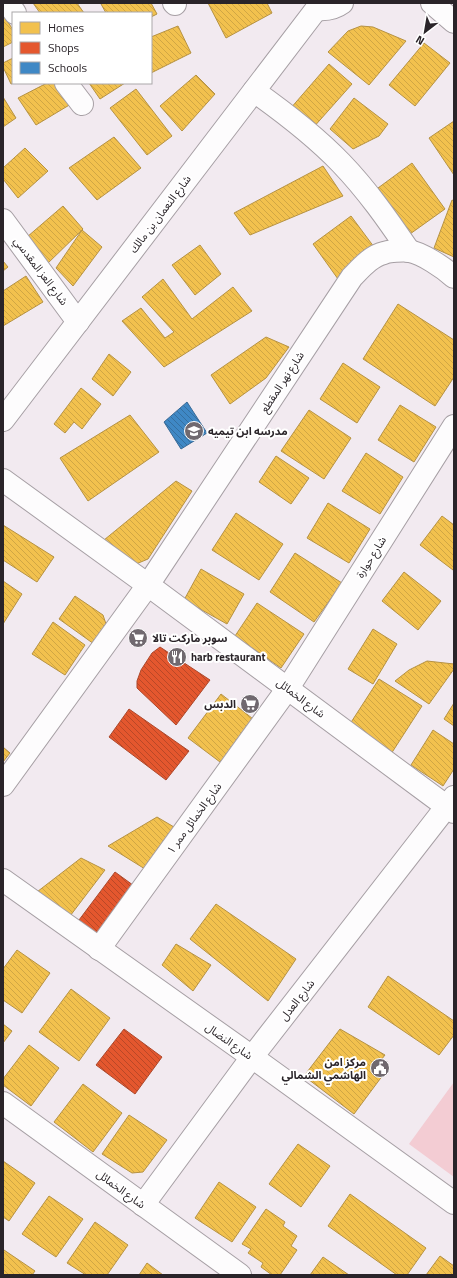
<svg xmlns="http://www.w3.org/2000/svg" width="457" height="1278" viewBox="0 0 457 1278" font-family="'Titillium Web','Noto Sans Arabic',sans-serif">
<style>
.pitch{fill:#f3ccd3}
.homes{fill:url(#homes-back-hatch);stroke:#b69243}
.shops{fill:url(#shops-back-hatch);stroke:#ac482c}
.schools{fill:url(#schools-back-hatch);stroke:#396a96}
.lines{fill:none;stroke-linecap:round;stroke-linejoin:round}
.minor-casing{stroke:#a69fa4;stroke-width:24}
.minor{stroke:#fdfcfd;stroke-width:22}
.labels{text-anchor:middle;stroke-width:4;stroke-linejoin:round;paint-order:stroke}
.street-label{font-size:11px;fill:#2a2429;stroke:#fff}
.poi-label{font-size:11px;font-weight:bold;fill:#2a2429;stroke:#fff;text-anchor:start}
</style>
<defs>
<pattern id="homes-back-hatch" width="6" height="6" patternUnits="userSpaceOnUse"><rect width="6" height="6" fill="#f2c14e"/><path d="M-1 5l2 2M0 0l6 6M5-1l2 2" fill="none" stroke="#d0a644"/></pattern>
<pattern id="shops-back-hatch" width="6" height="6" patternUnits="userSpaceOnUse"><rect width="6" height="6" fill="#e4572e"/><path d="M-1 5l2 2M0 0l6 6M5-1l2 2" fill="none" stroke="#b94827"/></pattern>
<pattern id="schools-back-hatch" width="6" height="6" patternUnits="userSpaceOnUse"><rect width="6" height="6" fill="#3f88c5"/><path d="M-1 5l2 2M0 0l6 6M5-1l2 2" fill="none" stroke="#356fa0"/></pattern>
</defs>
<rect width="100%" height="100%" fill="#f2eaf0"/>
<polygon class="pitch" points="454,1082 454,1177 409,1144"/>
<g class="homes">
<polygon points="33,3 77,3 84,13 40,13"/>
<polygon points="103,3 151,3 157,14 151,17 151,13 106,13 101,4"/>
<polygon points="208,3 267,3 272,13 226,38"/>
<polygon points="3,14 13,30 13,42 3,47"/>
<polygon points="178,26 191,53 151,73 151,37"/>
<polygon points="361,26 373,27 406,41 369,85 328,52 348,31"/>
<polygon points="424,43 450,63 415,106 389,85"/>
<polygon points="13,58 13,83 14,83 11,84 3,67 3,63"/>
<polygon points="329,64 352,84 312,129 290,109"/>
<polygon points="196,75 215,94 182,131 160,106"/>
<polygon points="47,83 58,83 71,104 36,125 18,98"/>
<polygon points="89,83 125,83 100,99"/>
<polygon points="136,89 172,136 147,155 110,108"/>
<polygon points="3,97 16,118 3,127"/>
<polygon points="354,98 388,124 379,136 353,149 330,129"/>
<polygon points="454,121 454,175 429,138"/>
<polygon points="114,137 141,168 97,200 69,168"/>
<polygon points="25,148 48,171 18,198 3,179 3,168"/>
<polygon points="412,163 445,209 410,234 378,188"/>
<polygon points="323,166 343,196 250,235 234,213"/>
<polygon points="452,200 454,201 454,257 434,248"/>
<polygon points="63,206 83,229 46,265 27,237"/>
<polygon points="351,216 377,251 338,279 313,244"/>
<polygon points="82,230 102,247 73,286 56,268"/>
<polygon points="200,245 221,274 195,295 172,265"/>
<polygon points="3,261 8,267 3,271"/>
<polygon points="26,276 43,302 3,326 3,291"/>
<polygon points="163,279 192,319 233,287 252,311 164,367 122,321 141,308 165,338 174,332 142,297"/>
<polygon points="398,304 454,340 454,377 435,406 363,359"/>
<polygon points="266,337 289,347 266,378 230,404 211,375"/>
<polygon points="109,354 131,372 113,396 92,379"/>
<polygon points="343,363 380,387 357,423 320,399"/>
<polygon points="81,388 101,404 82,429 74,422 65,433 54,424"/>
<polygon points="400,405 436,427 414,462 378,440"/>
<polygon points="309,410 351,438 324,479 281,451"/>
<polygon points="130,415 159,452 88,501 60,458"/>
<polygon points="366,453 403,477 380,514 342,491"/>
<polygon points="276,456 309,478 291,504 259,482"/>
<polygon points="176,481 192,491 148,559 136,564 104,540"/>
<polygon points="328,503 370,529 349,563 307,538"/>
<polygon points="236,513 283,544 259,580 212,550"/>
<polygon points="442,516 454,525 454,568 453,570 420,545"/>
<polygon points="3,525 54,557 37,582 3,560"/>
<polygon points="295,553 342,583 314,622 270,592"/>
<polygon points="201,569 244,594 227,624 184,600"/>
<polygon points="404,572 441,601 418,630 382,601"/>
<polygon points="3,581 22,594 3,624"/>
<polygon points="75,596 103,615 106,624 94,644 59,619"/>
<polygon points="257,603 304,634 281,668 235,636"/>
<polygon points="53,622 85,645 65,675 32,654"/>
<polygon points="373,629 397,644 373,684 348,669"/>
<polygon points="427,661 454,664 454,669 429,704 395,681 409,670"/>
<polygon points="379,679 422,706 391,754 348,727"/>
<polygon points="221,694 257,722 224,765 188,738"/>
<polygon points="454,703 454,726 444,719"/>
<polygon points="433,730 454,744 454,769 443,786 411,765"/>
<polygon points="3,747 10,753 3,762"/>
<polygon points="157,817 174,827 145,869 108,846"/>
<polygon points="81,858 105,870 67,920 33,895"/>
<polygon points="216,904 296,959 268,1001 190,939"/>
<polygon points="176,944 211,965 193,991 162,965"/>
<polygon points="17,950 50,973 22,1013 3,1000 3,969"/>
<polygon points="388,976 454,1021 454,1035 439,1055 368,1007"/>
<polygon points="71,989 110,1018 79,1061 39,1032"/>
<polygon points="3,1024 12,1031 3,1043"/>
<polygon points="340,1029 385,1055 374,1069 383,1075 354,1114 304,1076"/>
<polygon points="29,1045 59,1068 31,1106 3,1085 3,1079"/>
<polygon points="83,1084 122,1113 93,1152 54,1122"/>
<polygon points="129,1115 167,1140 143,1172 132,1173 102,1154"/>
<polygon points="298,1144 330,1166 301,1207 269,1184"/>
<polygon points="3,1161 35,1183 9,1221 3,1217"/>
<polygon points="219,1182 256,1207 232,1242 195,1218"/>
<polygon points="350,1194 426,1248 407,1275 397,1275 328,1226"/>
<polygon points="49,1196 83,1219 56,1257 22,1234"/>
<polygon points="266,1209 285,1222 283,1226 297,1236 291,1246 297,1250 280,1275 272,1275 261,1267 263,1263 248,1253 251,1249 242,1244"/>
<polygon points="95,1222 128,1245 107,1275 86,1275 67,1263"/>
<polygon points="4,1250 35,1271 32,1275 3,1275 3,1252"/>
<polygon points="440,1256 454,1266 454,1275 426,1275"/>
<polygon points="323,1257 349,1275 310,1275"/>
<polygon points="147,1263 163,1275 139,1275"/>
</g>
<g class="shops">
<polygon points="160,647 210,680 176,725 137,688 137,681 141,670 152,653"/>
<polygon points="129,709 189,751 166,780 109,737"/>
<polygon points="115,872 137,888 101,936 79,920"/>
<polygon points="124,1029 162,1057 135,1094 96,1065"/>
</g>
<polygon class="schools" points="187,402 207,433 181,449 164,422"/>
<g class="lines">
<g class="minor-casing">
<g id="minor">
<polyline points="8,3 15,13"/>
<polyline points="174,3 175,4"/>
<polyline points="432,3 454,22"/>
<path d="M317 9C327 10 334 9 342 3"/>
<polyline points="66,83 82,104"/>
<path d="M254 91C285 113 315 136 341 163 367 190 388 220 409 251"/>
<polyline points="3,220 78,322"/>
<polyline points="3,420 321,3"/>
<polyline points="3,480 148,585 454,812"/>
<path d="M3 785 148 585 352 277C361 268 371 256 384 253 388 251 404 250 409 251 422 253 444 268 454 277"/>
<polyline points="3,880 252,1057 454,1203"/>
<polyline points="99,949 288,688 454,426"/>
<polyline points="3,1103 240,1275"/>
<polyline points="143,1205 252,1057 454,797"/>
</g>
</g>
<use href="#minor" class="minor"/>
</g>
<defs>
<g id="school-disc" transform="scale(1)"><circle r="9.5" fill="#70696f" stroke="#fff"/><path d="M0-5L7-2L0 1L-7-2ZM-4 1L0 2.5L4 1V4Q0 6-4 4Z" fill="#fff"/></g>
<g id="supermarket-disc" transform="scale(1)"><circle r="9.5" fill="#70696f" stroke="#fff"/><path d="M-6-5.5h2.5l.6 2H6L4.5 2H-2.5L-4.4-4H-6ZM-1.5 3.2a1.3 1.3 0 1 0 .1 0ZM3 3.2a1.3 1.3 0 1 0 .1 0Z" fill="#fff"/></g>
<g id="restaurant-disc" transform="scale(1)"><circle r="9.5" fill="#70696f" stroke="#fff"/><path d="M-5-6h1v4h1v-4h1v4h1v-4h1v5L-1.5 .5V6h-2V.5L-5-1ZM5-6V6H3V1.5H1.5Q1.5-4 5-6Z" fill="#fff"/></g>
<g id="civic-disc" transform="scale(1)"><circle r="9.5" fill="#70696f" stroke="#fff"/><path d="M-.6-6.5H3V-4.5H.6V-3L4-1V1h2V6H-6V1h2V-1L-.6-3ZM-1.2 2.5V6h2.4V2.5Z" fill="#fff"/></g>
</defs>
<g fill-rule="evenodd">
<use href="#school-disc" x="194" y="431"/>
<use href="#supermarket-disc" x="138" y="638"/>
<use href="#restaurant-disc" x="177" y="657"/>
<use href="#supermarket-disc" x="250" y="704"/>
<use href="#civic-disc" x="380" y="1068"/>
</g>
<g class="labels">
<g class="street-label">
<text transform="translate(160 214) rotate(-53)" y="4">شارع النعمان بن مالك</text>
<text transform="translate(41 271) rotate(53)" y="4">شارع العز المقدسي</text>
<text transform="translate(282 382) rotate(-57)" y="4">شارع نهر المقطع</text>
<text transform="translate(371 557) rotate(-58)" y="4">شارع حوارة</text>
<text transform="translate(301 698) rotate(37)" y="4">شارع الخمائل</text>
<text transform="translate(194 818) rotate(-54)" y="4">شارع الخمائل ممر ١</text>
<text transform="translate(297 1000) rotate(-52)" y="4">شارع العدل</text>
<text transform="translate(229 1041) rotate(35)" y="4">شارع النضال</text>
<text transform="translate(121 1189) rotate(36)" y="4">شارع الخمائل</text>
</g>
<g class="poi-label">
<text x="208" y="435">مدرسه ابن تيميه</text>
<text x="152" y="642">سوبر ماركت تالا</text>
<text x="191" y="661">harb restaurant</text>
<text x="236" y="708" text-anchor="end">الدبس</text>
<text x="366" y="1066" text-anchor="end">مركز امن<tspan x="366" dy="13">الهاشمي الشمالي</tspan></text>
</g>
</g>
<rect width="457" height="1278" fill="none" stroke="#2a2429" stroke-width="8"/>
<rect x="12" y="12" width="140" height="72" fill="#ffffff" stroke="#aaa7a9"/>
<rect x="20" y="22" width="20" height="12" fill="#f2c14e" stroke="#aaa7a9"/>
<text x="48" y="32" font-size="12" fill="#2a2429">Homes</text>
<rect x="20" y="42" width="20" height="12" fill="#e4572e" stroke="#aaa7a9"/>
<text x="48" y="52" font-size="12" fill="#2a2429">Shops</text>
<rect x="20" y="62" width="20" height="12" fill="#3f88c5" stroke="#aaa7a9"/>
<text x="48" y="72" font-size="12" fill="#2a2429">Schools</text>
<g transform="translate(425 32) rotate(211)" stroke="#ffffff" stroke-width="3" paint-order="stroke">
<path d="M0-3L7 15L0 10L-7 15Z" fill="#2a2429"/>
<text y="-6" font-size="11" font-weight="bold" text-anchor="middle" fill="#2a2429">N</text>
</g>
</svg>
